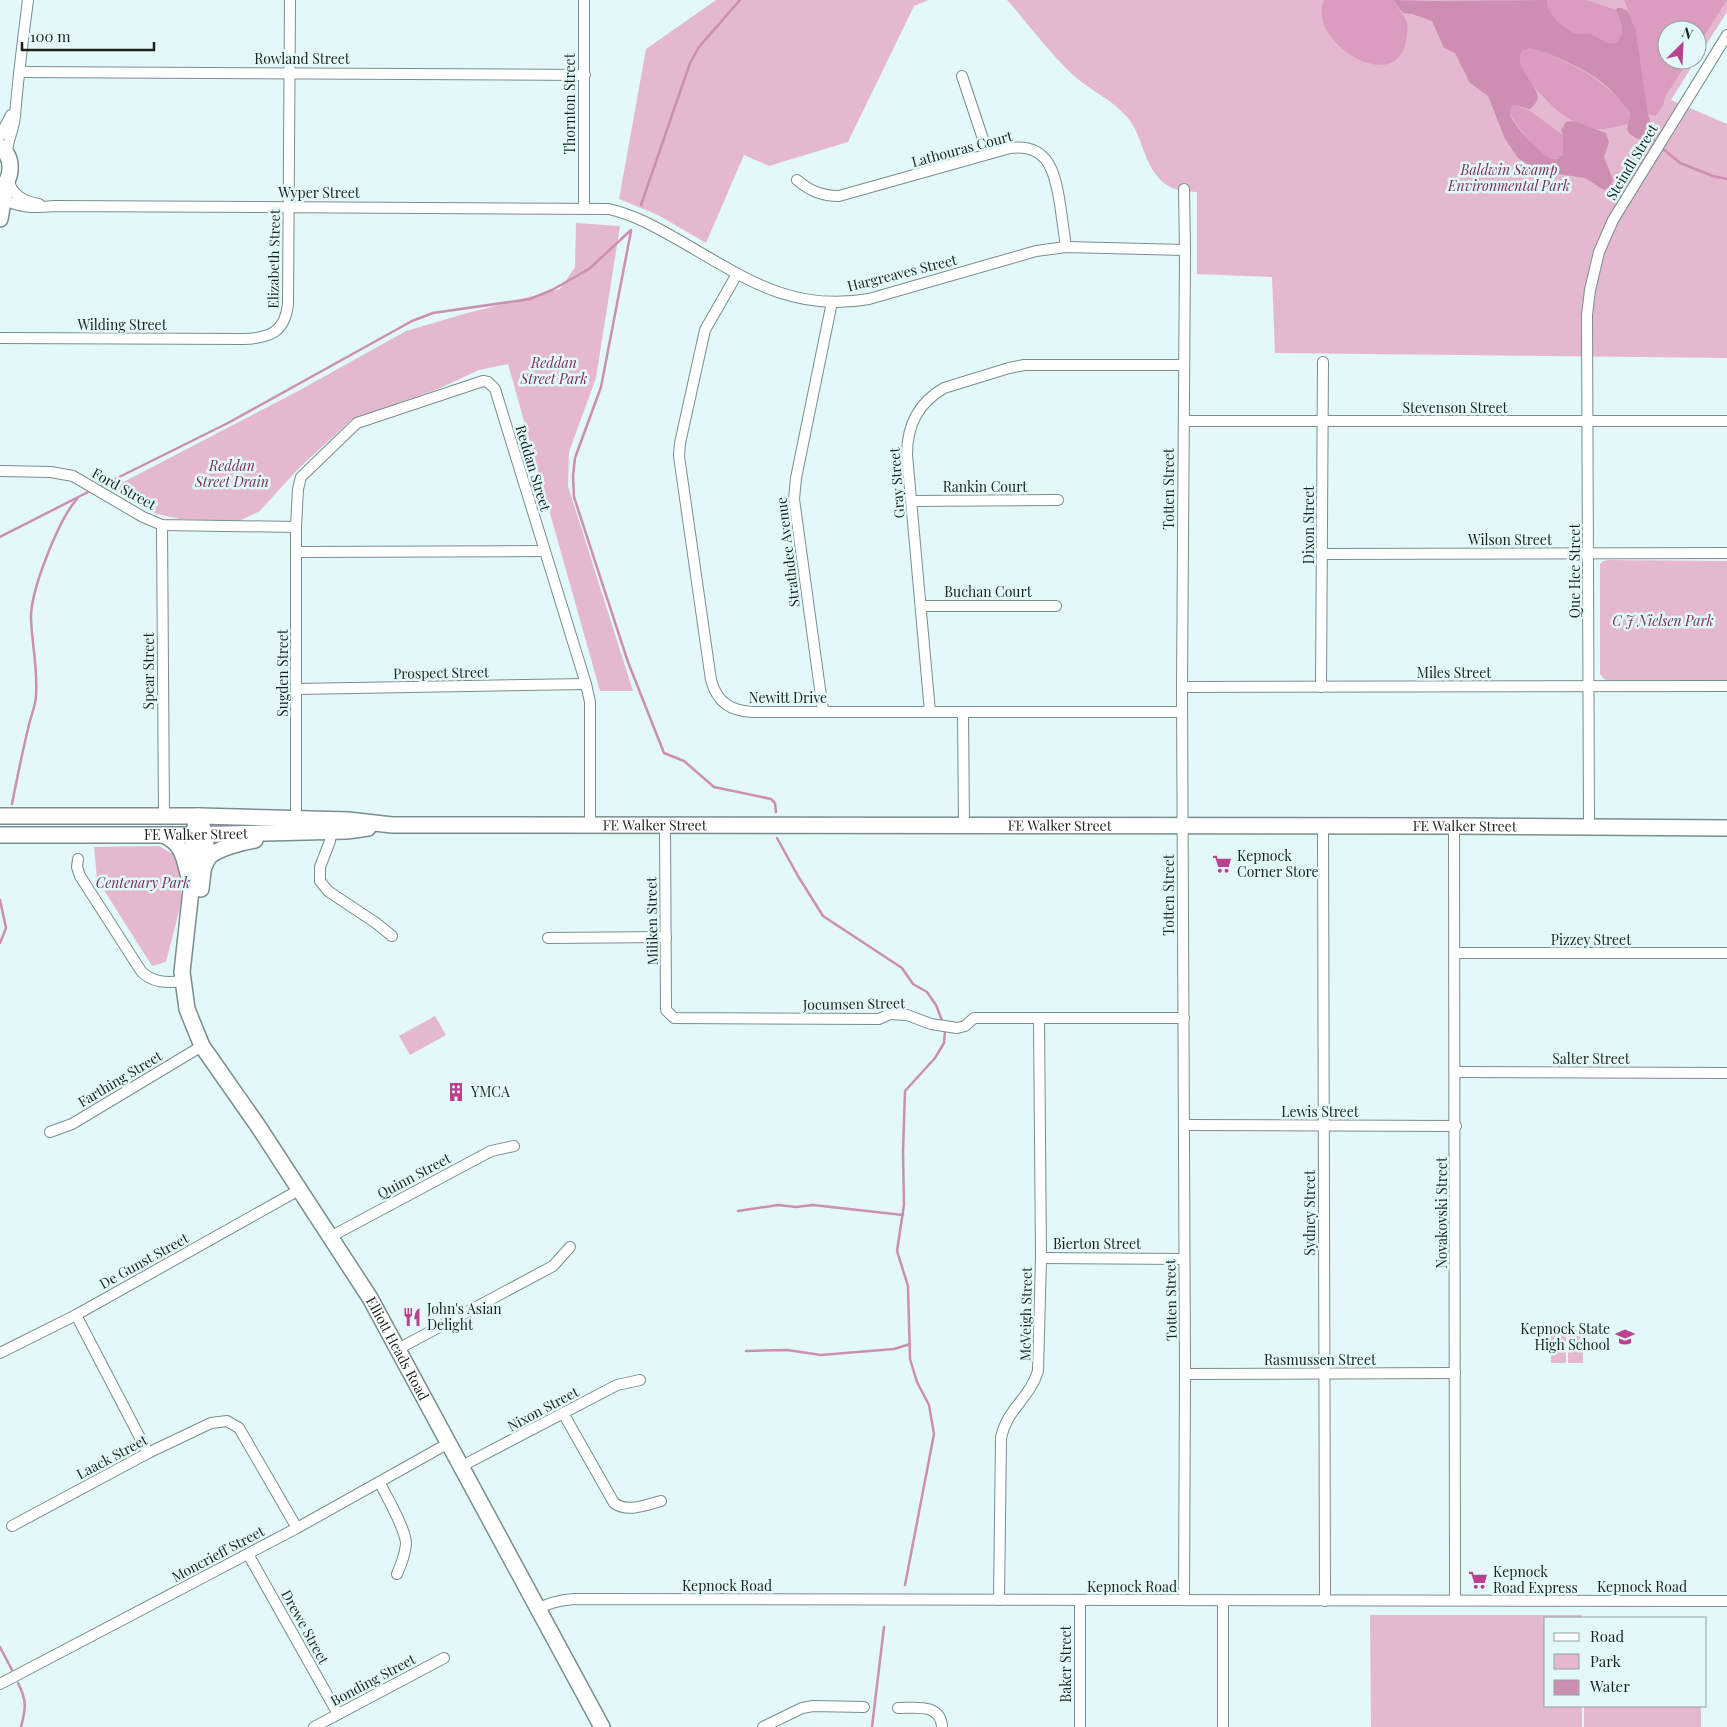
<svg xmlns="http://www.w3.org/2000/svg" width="1727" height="1727" viewBox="0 0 1727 1727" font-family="'Playfair Display',serif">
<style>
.green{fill:#e4b9d0}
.forest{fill:#da9cbf}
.water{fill:#cc8fb1}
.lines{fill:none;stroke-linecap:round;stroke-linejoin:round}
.stream{stroke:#cc8fb1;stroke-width:2.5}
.street-casing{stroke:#7a8e8f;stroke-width:12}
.secondary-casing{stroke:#7a8e8f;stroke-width:18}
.street{stroke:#fff;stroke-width:10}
.secondary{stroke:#fff;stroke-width:15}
.labels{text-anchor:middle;stroke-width:5;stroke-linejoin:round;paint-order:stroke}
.street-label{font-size:14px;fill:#1a2222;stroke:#e2f8f9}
.park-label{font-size:14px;font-style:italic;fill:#772e5c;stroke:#e2f8f9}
.poi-label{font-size:14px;fill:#1a2222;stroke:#e2f8f9;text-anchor:start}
</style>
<rect width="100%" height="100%" fill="#e2f8f9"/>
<g class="green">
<polygon points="716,0 929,0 914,6 848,142 769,166 744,155 706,243 658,215 619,199 646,49"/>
<path d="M1007 0H1727V12L1697 59V30H1667V60H1696L1671 100 1727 124V358L1275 353 1272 277 1197 274V192C1185 191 1174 191 1164 183 1143 166 1144 137 1127 117 1112 99 1089 90 1073 75 1049 52 1029 25 1007 0Z"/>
<polygon points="576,223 620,226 596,378 569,452 568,486 633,691 600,691 508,364 479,370 438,389 351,420 297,470 260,511 239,521 180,519 157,514 110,489 300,390 406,331 464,314 560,289 575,267"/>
<polygon points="1610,560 1727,561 1727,682 1611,681 1604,679 1600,674 1600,564 1603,561"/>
<polygon points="159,846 173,854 179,870 182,900 166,962 152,966 97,879 94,847"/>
<polygon points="435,1016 446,1035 410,1055 399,1036"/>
<rect x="1551" y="1330" width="15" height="33"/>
<rect x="1568" y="1330" width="15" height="33"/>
<polygon points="1370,1615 1582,1615 1582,1618 1546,1618 1546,1706 1582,1706 1582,1727 1371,1727"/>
<rect x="1584" y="1706" width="117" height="21"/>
</g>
<g class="forest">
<path d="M1324 0H1393C1406 20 1411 20 1405 45 1392 95 1306 40 1324 0Z"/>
<path d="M1547 0H1587L1616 10C1620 21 1627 34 1616 43H1607L1590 33C1588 33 1585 34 1582 34 1568 34 1546 14 1547 0Z"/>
<polygon points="1624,0 1727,0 1697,47 1697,30 1667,30 1667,60 1689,60 1665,97 1663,106 1655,116 1648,114 1636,31"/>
<path d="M1534 48C1566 62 1592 72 1617 97 1625 104 1632 113 1628 124 1618 126 1607 130 1597 129 1586 128 1571 121 1562 114 1552 107 1505 63 1523 50 1526 48 1530 49 1534 48Z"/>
<path d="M1515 105 1530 111 1563 135 1564 150 1561 157C1558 158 1557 159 1554 159 1541 158 1516 125 1510 113L1512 106Z"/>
</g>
<path class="water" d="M1393 0 1432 1 1547 0C1546 14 1568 34 1582 34 1585 34 1588 33 1590 33L1607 43H1616C1627 33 1620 21 1616 10L1617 8H1622L1628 11 1636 31 1648 114 1654 132 1647 144C1642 140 1635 138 1630 134 1623 128 1632 120 1629 112 1628 109 1624 106 1622 103 1604 78 1574 64 1546 53 1539 51 1534 48 1527 49 1522 50 1521 51 1520 56 1516 76 1554 94 1529 109L1515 105 1512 106C1511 108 1510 111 1510 114 1512 124 1543 157 1553 159 1558 160 1561 157 1563 154V135L1561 130 1566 122 1574 121 1606 133 1609 142 1604 157 1613 180 1609 189 1604 190 1585 178 1538 171 1518 158 1505 139 1488 96 1470 83 1455 53 1444 48 1432 21 1412 14 1403 13Z"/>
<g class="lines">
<g class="stream">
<polyline points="1651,138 1658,144"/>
<polyline points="1662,148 1680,163 1713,176 1727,179"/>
<polyline points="641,205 690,63 699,47 740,0"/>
<polyline points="631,231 601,387 575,458 573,476 574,497 628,662 664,753 684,761 714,787 771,799 775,803 776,812"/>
<polyline points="97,488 228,423 412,321 433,313 530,299 552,290 589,269 631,230"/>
<polyline points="0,537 92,490"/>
<path d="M12 804C17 779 22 753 28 729 30 718 36 706 36 695 38 670 32 644 31 619 30 591 59 519 77 499"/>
<polyline points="777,838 798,876 823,916 902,968 913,984 927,992 936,1005 943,1023"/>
<polyline points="0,900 6,928 0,943"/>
<polyline points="738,1211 778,1205 796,1207 813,1205 903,1215"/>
<polyline points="746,1351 787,1350 821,1355 894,1349 910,1344"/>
<polyline points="905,1585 934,1434 929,1405 917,1382 910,1359 908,1286 897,1251 904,1205 903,1152 905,1091 935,1058 944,1043 945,1031"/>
<polyline points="0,1647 12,1670"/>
<path d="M18 1683C27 1701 26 1708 21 1727"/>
<polyline points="872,1727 884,1627"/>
</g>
<g class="street-casing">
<g id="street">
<polyline points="19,72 585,75"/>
<polyline points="962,76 988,154"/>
<polyline points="0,136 11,115"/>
<path d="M7 154C7 141 14 129 15 116 18 77 23 39 28 0"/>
<path d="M9 178C9 194 25 202 39 204"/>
<path d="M797 180C810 191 822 196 839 196L1010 148C1049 143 1055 173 1060 204 1062 218 1064 233 1066 247"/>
<path d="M0 198C20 208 33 208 55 206L609 209C634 215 654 226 675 238 741 275 788 313 869 299L1036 251 1066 247 1185 250"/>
<polyline points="584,209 584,0"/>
<path d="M737 274 705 330 680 443 679 456 711 680C717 702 730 711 753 712H1182"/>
<path d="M0 338 244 339C270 338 285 332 288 304L290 0"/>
<polyline points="1184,421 1727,421"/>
<polyline points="0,471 51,472 73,476 143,517 162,525 296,527"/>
<polyline points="912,501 1058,500"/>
<polyline points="162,525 164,816"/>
<polyline points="297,552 544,551"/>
<polyline points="1323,554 1727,553"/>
<polyline points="921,606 1056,606"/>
<polyline points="1182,687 1727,686"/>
<polyline points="1321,687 1323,362"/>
<polyline points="296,689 586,684"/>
<polyline points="823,711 794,499 796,478 832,302"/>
<path d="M930 712 907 455C907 425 918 403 944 388L1009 368 1024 365H1184"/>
<polyline points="963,713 964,825"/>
<polyline points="296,819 296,527 298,489 301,477 357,423 483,381 488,382 495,389 586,684 590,702 590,825"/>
<polyline points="665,825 666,1010 674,1018 879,1019 890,1014 907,1015 931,1024 957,1028 965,1026 974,1018 1184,1018"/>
<polyline points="1323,825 1325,1601"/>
<polyline points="332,826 330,841 320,867 320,881 328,891 376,923 392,936"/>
<polyline points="1454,826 1455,1600"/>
<polyline points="1589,827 1587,315 1590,290 1599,252 1613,220 1727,35"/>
<path d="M78 859 77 867 80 876 141 971C152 983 167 983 183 981"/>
<polyline points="548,938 666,937"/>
<polyline points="1455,953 1727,953"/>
<polyline points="1455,1072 1727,1073"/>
<polyline points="1184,1125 1456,1126"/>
<polyline points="50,1132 72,1124 202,1046"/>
<polyline points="330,1237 491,1151 514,1146"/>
<polyline points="1041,1258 1184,1259"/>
<polyline points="76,1315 148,1453"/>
<polyline points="398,1349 553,1266 570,1247"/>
<polyline points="0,1353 76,1315 299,1190"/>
<polyline points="1185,1374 1455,1373"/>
<path d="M563 1413 614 1503C628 1513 646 1505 661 1501"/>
<polyline points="460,1467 617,1385 640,1380"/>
<path d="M380 1483C387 1498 406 1529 406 1544 405 1555 401 1565 397 1574"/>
<polyline points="12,1526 148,1453 211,1423 227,1421 239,1428 297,1528"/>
<polyline points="248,1554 338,1714"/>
<path d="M999 1600 1001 1438C1006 1410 1030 1398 1038 1371L1041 1258 1039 1018"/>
<polyline points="1184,1600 1185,1374 1182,687 1185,250 1184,189"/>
<path d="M538 1609C550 1602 561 1600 574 1599L1727 1601"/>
<polyline points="0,1684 297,1528 447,1444"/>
<path d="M898 1708C915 1708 941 1703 942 1727"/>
<polyline points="314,1727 444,1658"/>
<polyline points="763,1727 802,1708 813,1706 864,1707"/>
<polyline points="1080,1727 1080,1601"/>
<polyline points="1223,1727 1223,1601"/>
</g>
</g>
<g class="secondary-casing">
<g id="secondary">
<path d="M0 147C14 157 13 179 0 189"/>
<polyline points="0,219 6,184"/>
<path id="s1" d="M0 816H200L348 820 392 825 1454 826 1727 828"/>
<path id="s2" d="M198 816 193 835V872L182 972 187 1009 202 1046 258 1126 370 1298 602 1727"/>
<path id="s3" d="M0 835H185L347 831 368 828"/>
<path d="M163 835C181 842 184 856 188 874"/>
<path d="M204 867C205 864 207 860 209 857 218 848 243 842 255 840"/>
<polyline points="201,889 206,845 202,825"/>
</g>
</g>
<use href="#street" class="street"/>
<use href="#secondary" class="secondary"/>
</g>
<defs>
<g id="supermarket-bare" transform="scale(1.5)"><path d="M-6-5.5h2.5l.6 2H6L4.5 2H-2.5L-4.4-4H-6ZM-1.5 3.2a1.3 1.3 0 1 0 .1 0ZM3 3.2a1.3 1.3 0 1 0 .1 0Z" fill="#bc4090" stroke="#e2f8f9" stroke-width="2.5" paint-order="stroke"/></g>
<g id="building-bare" transform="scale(1.5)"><path d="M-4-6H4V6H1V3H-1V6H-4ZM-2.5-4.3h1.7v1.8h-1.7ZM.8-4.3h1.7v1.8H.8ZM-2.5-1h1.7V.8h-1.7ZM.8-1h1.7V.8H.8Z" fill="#bc4090" stroke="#e2f8f9" stroke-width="2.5" paint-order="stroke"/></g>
<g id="restaurant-bare" transform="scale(1.5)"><path d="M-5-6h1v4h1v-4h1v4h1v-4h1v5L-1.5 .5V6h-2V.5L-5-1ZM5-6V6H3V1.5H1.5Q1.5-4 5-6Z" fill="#bc4090" stroke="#e2f8f9" stroke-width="2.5" paint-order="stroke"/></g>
<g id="school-bare" transform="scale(1.5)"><path d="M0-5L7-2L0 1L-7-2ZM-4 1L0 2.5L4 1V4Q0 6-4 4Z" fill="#bc4090" stroke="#e2f8f9" stroke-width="2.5" paint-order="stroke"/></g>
</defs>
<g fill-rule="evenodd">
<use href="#supermarket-bare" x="1222" y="864"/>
<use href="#building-bare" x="456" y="1092"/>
<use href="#restaurant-bare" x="412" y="1317"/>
<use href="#school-bare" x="1625" y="1337"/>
<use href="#supermarket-bare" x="1478" y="1580"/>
</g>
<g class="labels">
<g class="street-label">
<text x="302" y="64">Rowland Street</text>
<text transform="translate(570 104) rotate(-90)" y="5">Thornton Street</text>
<text transform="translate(962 149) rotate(-15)" y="5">Lathouras Court</text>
<text transform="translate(1632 162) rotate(-59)" y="5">Steindl Street</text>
<text x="319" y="198">Wyper Street</text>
<text transform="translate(274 259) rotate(-89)" y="5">Elizabeth Street</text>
<text transform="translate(902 273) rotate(-14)" y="5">Hargreaves Street</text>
<text x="122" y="330">Wilding Street</text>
<text x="1455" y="413">Stevenson Street</text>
<text transform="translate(533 468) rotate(73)" y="5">Reddan Street</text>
<text transform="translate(897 483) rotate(-94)" y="5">Gray Street</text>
<text x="985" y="492">Rankin Court</text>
<text transform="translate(124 489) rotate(29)" y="5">Ford Street</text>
<text transform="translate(1169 489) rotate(-90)" y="5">Totten Street</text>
<text transform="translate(1309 525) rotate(-90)" y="5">Dixon Street</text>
<text x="1510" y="545">Wilson Street</text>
<text transform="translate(788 552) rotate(-97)" y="5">Strathdee Avenue</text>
<text transform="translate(1575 571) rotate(-90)" y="5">Que Hee Street</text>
<text x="988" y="597">Buchan Court</text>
<text transform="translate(149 671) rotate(-90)" y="5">Spear Street</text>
<text transform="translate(283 673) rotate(-90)" y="5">Sugden Street</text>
<text transform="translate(441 673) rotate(-1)" y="5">Prospect Street</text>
<text x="1454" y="678">Miles Street</text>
<text x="788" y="703">Newitt Drive</text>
<text dy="5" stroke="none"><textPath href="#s1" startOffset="655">FE Walker Street</textPath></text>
<text dy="5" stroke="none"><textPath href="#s1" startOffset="1060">FE Walker Street</textPath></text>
<text dy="5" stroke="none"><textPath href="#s1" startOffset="1465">FE Walker Street</textPath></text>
<text dy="5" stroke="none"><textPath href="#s3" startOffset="196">FE Walker Street</textPath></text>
<text transform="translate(1169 895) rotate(-90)" y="5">Totten Street</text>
<text transform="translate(652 921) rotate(-91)" y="5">Miliken Street</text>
<text x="1591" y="945">Pizzey Street</text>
<text transform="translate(854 1004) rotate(-1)" y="5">Jocumsen Street</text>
<text x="1591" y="1064">Salter Street</text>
<text transform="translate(120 1079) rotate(-31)" y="5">Farthing Street</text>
<text x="1320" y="1117">Lewis Street</text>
<text transform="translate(414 1176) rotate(-28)" y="5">Quinn Street</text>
<text transform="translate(1310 1213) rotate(-90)" y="5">Sydney Street</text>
<text transform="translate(1442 1213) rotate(-90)" y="5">Novakovski Street</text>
<text x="1097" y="1249">Bierton Street</text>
<text transform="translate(144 1261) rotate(-29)" y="5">De Gunst Street</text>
<text transform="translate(1171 1300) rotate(-91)" y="5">Totten Street</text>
<text transform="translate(1026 1314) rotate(-89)" y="5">McVeigh Street</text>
<text dy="5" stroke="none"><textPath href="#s2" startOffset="595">Elliott Heads Road</textPath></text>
<text x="1320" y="1365">Rasmussen Street</text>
<text transform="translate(543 1409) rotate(-28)" y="5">Nixon Street</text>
<text transform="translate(112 1457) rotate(-28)" y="5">Laack Street</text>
<text transform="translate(218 1554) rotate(-28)" y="5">Moncrieff Street</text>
<text x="727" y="1591">Kepnock Road</text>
<text x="1132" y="1592">Kepnock Road</text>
<text x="1642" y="1592">Kepnock Road</text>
<text transform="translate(305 1627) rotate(61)" y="5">Drewe Street</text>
<text transform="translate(1066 1664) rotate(-90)" y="5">Baker Street</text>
<text transform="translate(373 1680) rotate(-28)" y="5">Bonding Street</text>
</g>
<g class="park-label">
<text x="1509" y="175">Baldwin Swamp<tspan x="1509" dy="16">Environmental Park</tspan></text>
<text x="554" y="368">Reddan<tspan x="554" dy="16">Street Park</tspan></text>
<text x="232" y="471">Reddan<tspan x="232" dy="16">Street Drain</tspan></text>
<text x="1663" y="626">C J Nielsen Park</text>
<text x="143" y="888">Centenary Park</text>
</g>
<g class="poi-label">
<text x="1237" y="861">Kepnock<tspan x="1237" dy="16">Corner Store</tspan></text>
<text x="471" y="1097">YMCA</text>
<text x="427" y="1314">John's Asian<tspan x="427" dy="16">Delight</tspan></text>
<text x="1610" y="1334" text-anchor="end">Kepnock State<tspan x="1610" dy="16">High School</tspan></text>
<text x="1493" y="1577">Kepnock<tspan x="1493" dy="16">Road Express</tspan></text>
</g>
</g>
<rect x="1544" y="1617" width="162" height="90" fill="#e2f8f9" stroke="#92a2a3"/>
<rect x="1554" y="1633" width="25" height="8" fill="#ffffff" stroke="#92a2a3"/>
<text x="1590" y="1642" font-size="15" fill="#1a2222">Road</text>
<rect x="1554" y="1654" width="25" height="15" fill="#e4b9d0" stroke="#92a2a3"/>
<text x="1590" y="1667" font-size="15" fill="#1a2222">Park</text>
<rect x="1554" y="1680" width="25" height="15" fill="#cc8fb1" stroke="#92a2a3"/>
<text x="1590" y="1692" font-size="15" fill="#1a2222">Water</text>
<g transform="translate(1682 45) rotate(24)"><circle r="24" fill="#e2f8f9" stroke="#92a2a3"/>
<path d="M0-4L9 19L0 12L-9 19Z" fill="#bc4090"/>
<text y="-8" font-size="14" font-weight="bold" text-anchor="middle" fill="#1a2222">N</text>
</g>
<path d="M22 42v8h132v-8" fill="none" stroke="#1a2222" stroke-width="2.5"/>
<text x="30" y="42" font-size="15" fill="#1a2222" stroke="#e2f8f9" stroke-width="4" paint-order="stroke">100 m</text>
</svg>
